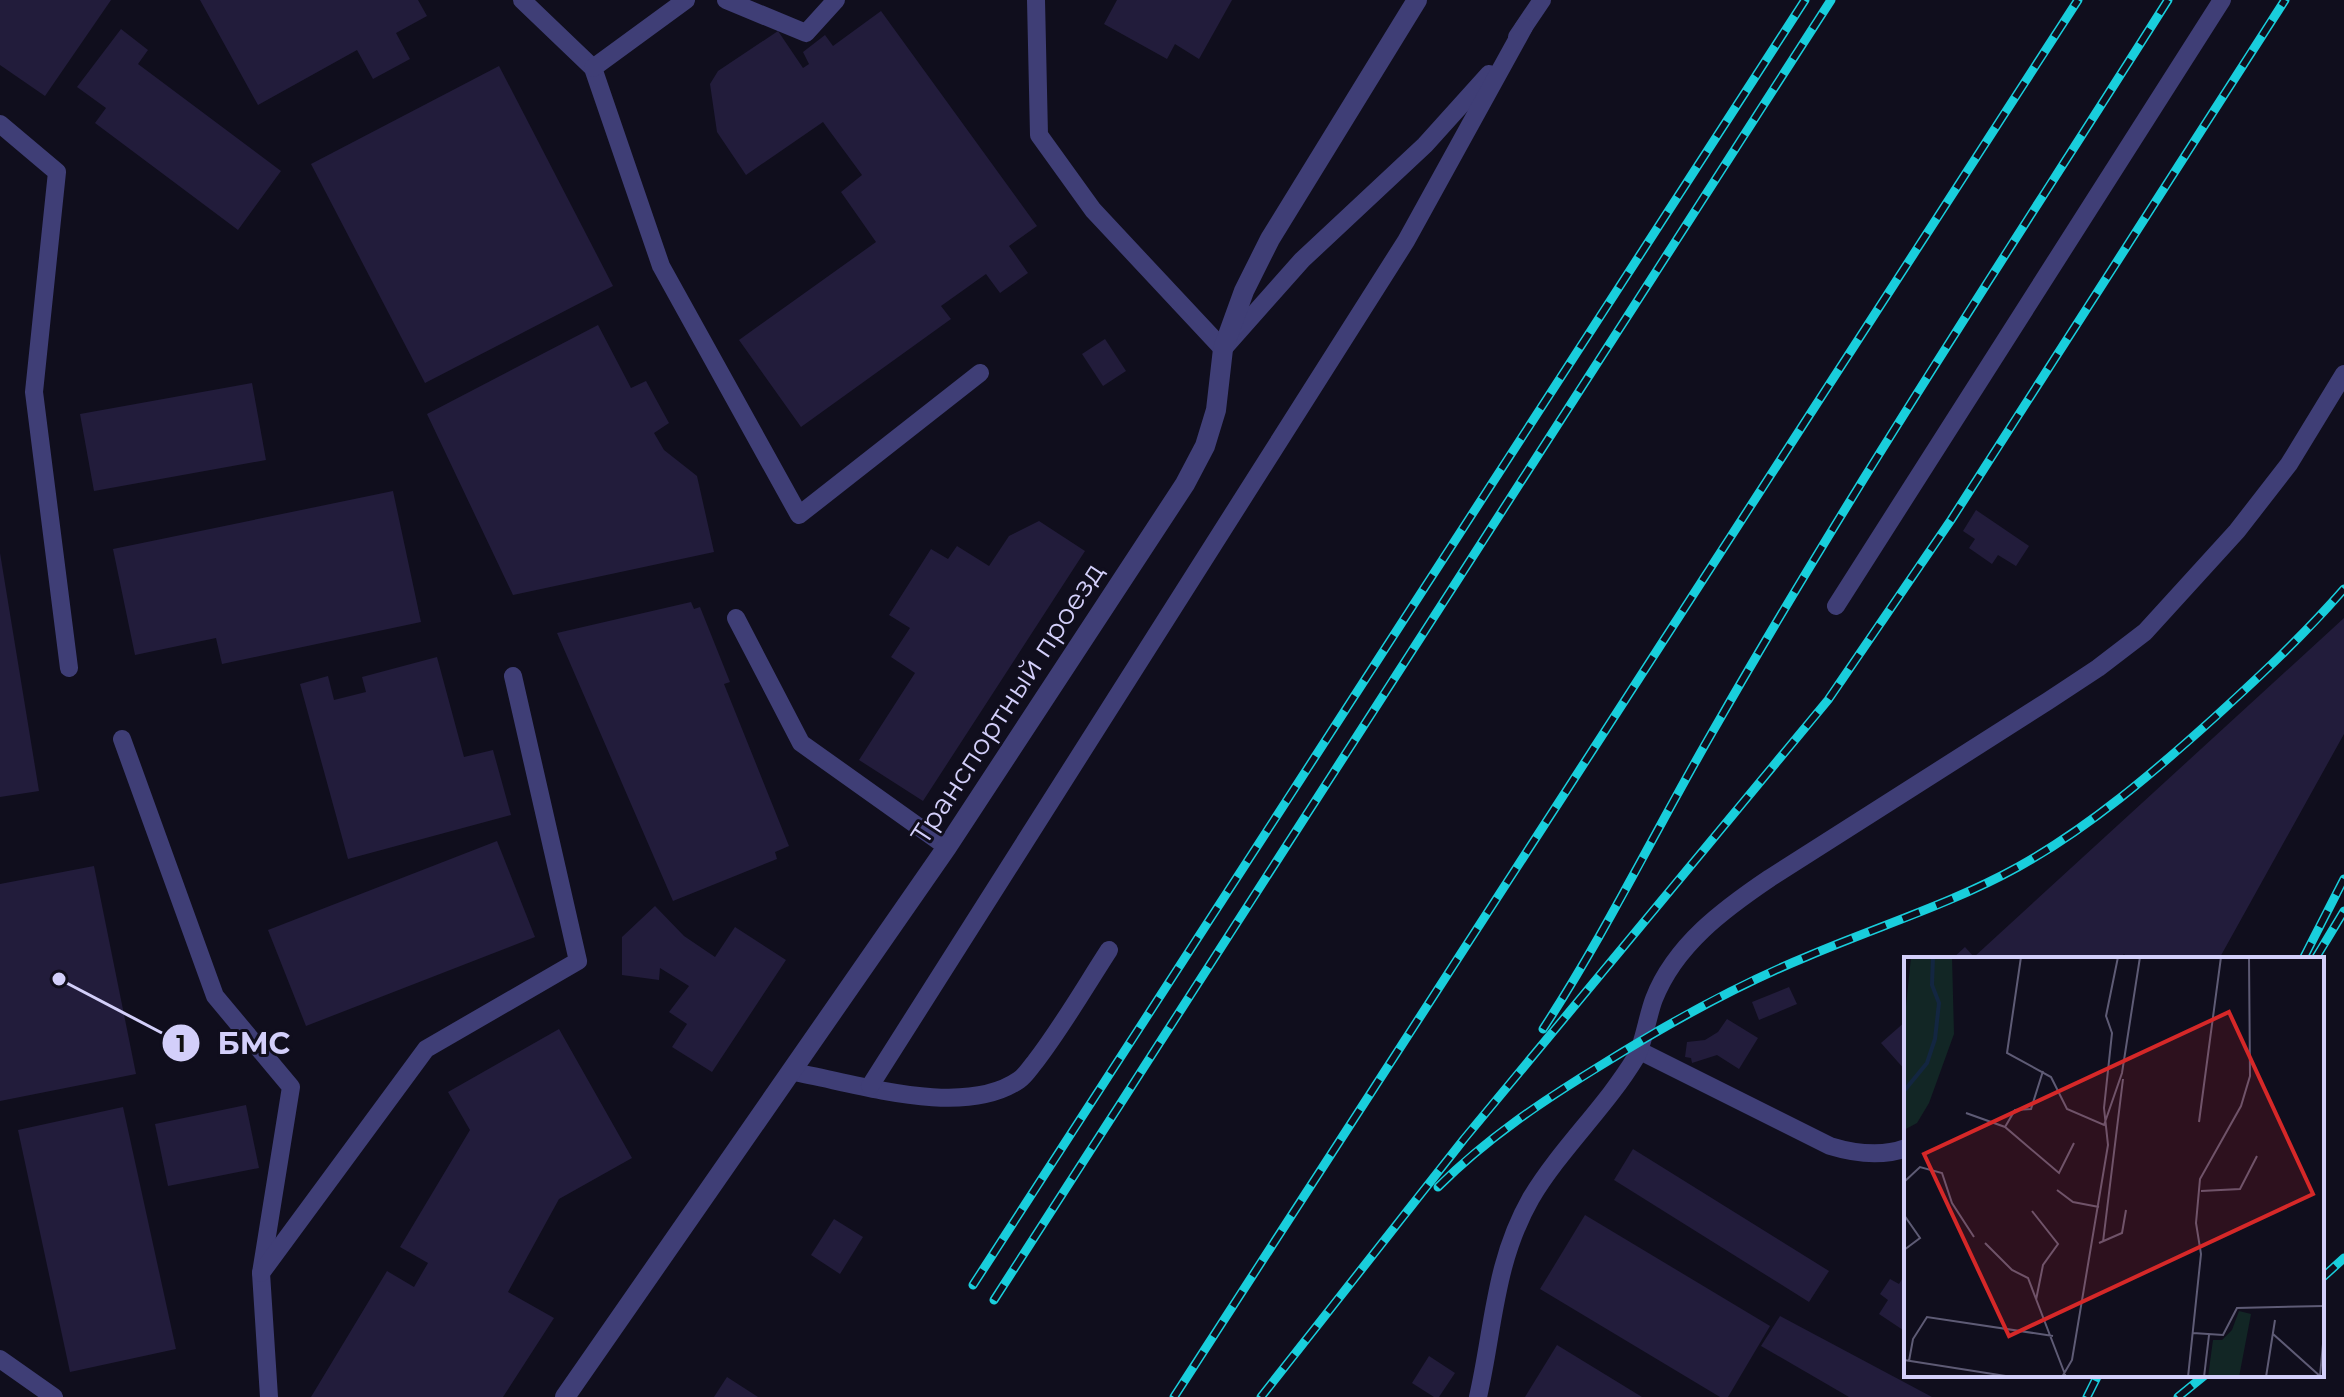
<svg xmlns="http://www.w3.org/2000/svg" width="2344" height="1397" viewBox="0 0 2344 1397" font-family="Montserrat,sans-serif">
<style>
.building{fill:#221c3b}
.lines{fill:none;stroke-linecap:round;stroke-linejoin:round}
.service{stroke:#3f3e76;stroke-width:18}
.minor{stroke:#3f3e76;stroke-width:20}
.rail-casing{stroke:#19cedc;stroke-width:9}
.rail{stroke:#100e1d;stroke-width:6;stroke-dasharray:18;stroke-linecap:butt}
.labels{text-anchor:middle;stroke-width:6;stroke-linejoin:round;paint-order:stroke}
.street-label{font-size:28px;fill:#d3cffa;stroke:#100e1d}
.inset-river{fill:none;stroke:#132641;stroke-width:4}
.inset-road{fill:none;stroke:#5e5b75;stroke-width:2}
.view{fill:#d62828;fill-opacity:0.15;stroke:#d62828;stroke-width:4}
.inset-edge{fill:none;stroke:#d3cffa;stroke-width:4}
.leader{fill:none;stroke:#d3cffa;stroke-width:3}
.callout-dot{fill:#d3cffa;stroke:#100e1d;stroke-width:3}
.mark-label{font-size:24px;text-anchor:middle;font-weight:bold;fill:#111}
.callout-label{font-size:30px;text-anchor:middle;font-weight:bold;fill:#d3cffa;stroke:#100e1d;stroke-width:6;stroke-linejoin:round;paint-order:stroke}
</style>
<rect width="100%" height="100%" fill="#100e1d"/>
<g class="building">
<polygon points="0,0 111,0 45,96 0,65"/>
<polygon points="200,0 418,0 427,16 396,33 410,59 373,79 357,50 258,105"/>
<polygon points="1117,0 1232,0 1199,59 1175,44 1167,59 1104,24"/>
<polygon points="881,11 1037,226 1009,246 1028,273 1000,293 986,274 941,306 951,319 801,427 739,340 876,242 841,192 862,175 823,122 746,175 717,132 710,84 718,71 778,31 803,68 809,64 803,52 825,35 833,46"/>
<polygon points="121,29 148,50 138,64 281,171 238,230 95,123 106,108 77,87"/>
<polygon points="499,66 613,286 425,383 311,164"/>
<polygon points="598,325 631,388 646,381 669,423 654,433 664,450 697,476 714,552 513,595 427,414"/>
<polygon points="1105,339 1126,371 1103,386 1082,354"/>
<polygon points="252,383 266,460 94,491 80,414"/>
<polygon points="393,491 421,622 222,664 216,638 135,655 113,549"/>
<polygon points="1976,510 2029,546 2016,566 1998,555 1992,564 1969,548 1975,539 1963,531"/>
<polygon points="1039,521 1085,551 923,801 859,760 915,673 891,657 910,628 889,615 931,549 948,559 957,546 989,566 1009,536"/>
<polygon points="0,553 39,791 0,797"/>
<polygon points="691,602 694,609 700,607 730,682 724,684 789,846 775,852 777,859 673,901 557,633"/>
<polygon points="2344,618 2344,734 2219,959 2128,959 2124,954 2119,959 1952,959 1965,947 1974,957"/>
<polygon points="437,657 464,757 493,750 511,815 348,859 300,684 328,676 334,700 366,692 362,677"/>
<polygon points="497,841 535,937 306,1026 268,930"/>
<polygon points="94,866 136,1074 0,1101 0,884"/>
<polygon points="655,906 684,936 715,957 735,927 786,960 712,1072 672,1047 687,1024 669,1012 689,986 660,968 659,980 622,975 622,937"/>
<polygon points="1789,987 1797,1004 1759,1020 1752,1002"/>
<polygon points="1727,1019 1758,1038 1739,1069 1717,1055 1692,1063 1691,1058 1685,1057 1687,1042 1705,1040 1718,1032"/>
<polygon points="1906,1021 1906,1071 1881,1043"/>
<polygon points="559,1029 632,1158 559,1199 508,1292 554,1318 503,1397 311,1397 387,1271 414,1287 428,1263 400,1247 470,1130 448,1092"/>
<polygon points="246,1105 259,1168 168,1186 155,1124"/>
<polygon points="123,1107 176,1349 70,1372 18,1130"/>
<polygon points="1633,1149 1829,1271 1809,1302 1614,1180"/>
<polygon points="1585,1215 1770,1326 1728,1397 1720,1397 1540,1289"/>
<polygon points="834,1219 863,1237 840,1274 811,1255"/>
<polygon points="1906,1273 1906,1332 1879,1314 1888,1300 1880,1294 1890,1279 1899,1284"/>
<polygon points="1780,1316 1932,1397 1849,1397 1761,1346"/>
<polygon points="1557,1345 1642,1397 1525,1397"/>
<polygon points="1429,1356 1455,1373 1439,1397 1434,1397 1412,1383"/>
<polygon points="727,1377 758,1397 714,1397"/>
</g>
<g class="lines">
<g class="service">
<polyline points="522,0 593,68 661,266 799,515 980,373"/>
<polyline points="726,0 806,33 836,0"/>
<polyline points="1036,0 1039,135 1093,210 1223,349 1302,260 1425,145 1489,74"/>
<polyline points="1517,37 1542,0"/>
<polyline points="593,68 686,0"/>
<polyline points="0,124 57,172 34,392 69,668"/>
<polyline points="1836,606 2222,0"/>
<polyline points="736,618 801,743 947,847"/>
<polyline points="122,739 215,996 291,1087 261,1273 269,1397"/>
<path d="M1640 1051 1830 1146C1853 1153 1882 1157 1906 1148"/>
<path d="M793 1072C856 1083 963 1119 1019 1080 1025 1076 1030 1068 1035 1062 1062 1027 1085 987 1109 950"/>
<polyline points="870,1086 1406,241 1524,27"/>
<polyline points="261,1273 426,1049 578,961 513,676"/>
<polyline points="0,1359 54,1397"/>
<path d="M1478 1397C1494 1327 1494 1263 1531 1198 1561 1148 1606 1107 1636 1057 1643 1046 1648 1014 1654 999 1675 945 1724 909 1770 878L2048 701 2098 668 2145 632 2237 531 2289 464 2344 374"/>
</g>
<polyline class="minor" points="565,1397 947,847 1185,484 1205,446 1216,410 1223,349 1244,291 1270,239 1417,0"/>
<g class="rail-casing">
<g id="rail">
<polyline points="2303,959 2344,879"/>
<polyline points="2315,959 2344,911"/>
<path d="M1543 1029C1607 931 1658 825 1717 724 1858 478 2016 240 2168 0"/>
<path d="M1438 1187C1487 1138 1544 1100 1603 1064 1669 1023 1735 986 1806 957 1876 927 1951 904 2018 867 2090 827 2154 772 2215 717 2260 676 2304 635 2344 589"/>
<polyline points="2322,1278 2344,1258"/>
<polyline points="973,1285 1805,0"/>
<polyline points="994,1300 1831,0"/>
<polyline points="1174,1397 2078,0"/>
<polyline points="1261,1397 1464,1139 1828,700 1951,520 2285,0"/>
<polyline points="2087,1397 2098,1375"/>
<polyline points="2178,1397 2205,1375"/>
</g>
</g>
<use href="#rail" class="rail"/>
</g>
<g class="labels">
<g class="street-label">
<text transform="translate(1007 703) rotate(-57)" y="10">Транспортный проезд</text>
</g>
</g>
<g transform="translate(1904 957)">
<rect width="420" height="420" fill="#100e1d"/>
<path d="M7 0H48L50 77 25 146 13 166 0 173V69ZM335 354 347 357 335 420H304L309 383H318L328 373Z" fill="#122625"/>
<path class="inset-river" d="M0 134 23 106 31 82 35 46 28 28 29 0"/>
<path class="inset-road" d="M117 0 103 96 147 120 163 152 200 168 218 116 236 0M62 156 101 170 155 216 170 186M295 165 317 0M101 170 111 153 127 152 139 114M0 225 16 210 38 216 48 246 70 280M153 233 169 245 195 250M297 234 336 232 353 199M128 254 154 287 139 308 132 343M0 258 16 281 0 293M199 285 219 122M81 286 108 313 124 321 162 420M195 286 218 276 222 253M289 376 319 378 333 351 420 349M369 377 417 420M0 403 108 420M5 404 9 382 23 360 149 379M416 419 420 376M158 420 168 403 204 188 200 151 208 76 202 59 214 0M284 420 297 297 292 266 296 222 337 149 346 119 345 0M300 420 305 378M362 420 371 363"/>
<path class="view" d="M325 55 409 237 105 379 20 197Z"/>
<rect width="420" height="420" class="inset-edge"/>
</g>
<path class="leader" d="M59 979L181 1043"/>
<g class="callout-dot">
<circle cx="59" cy="979" r="8"/>
<circle cx="181" cy="1043" r="20"/>
</g>
<g class="mark-label">
<text x="181" y="1052">1</text>
</g>
<g class="callout-label">
<text x="254" y="1054">БМС</text>
</g>
</svg>
